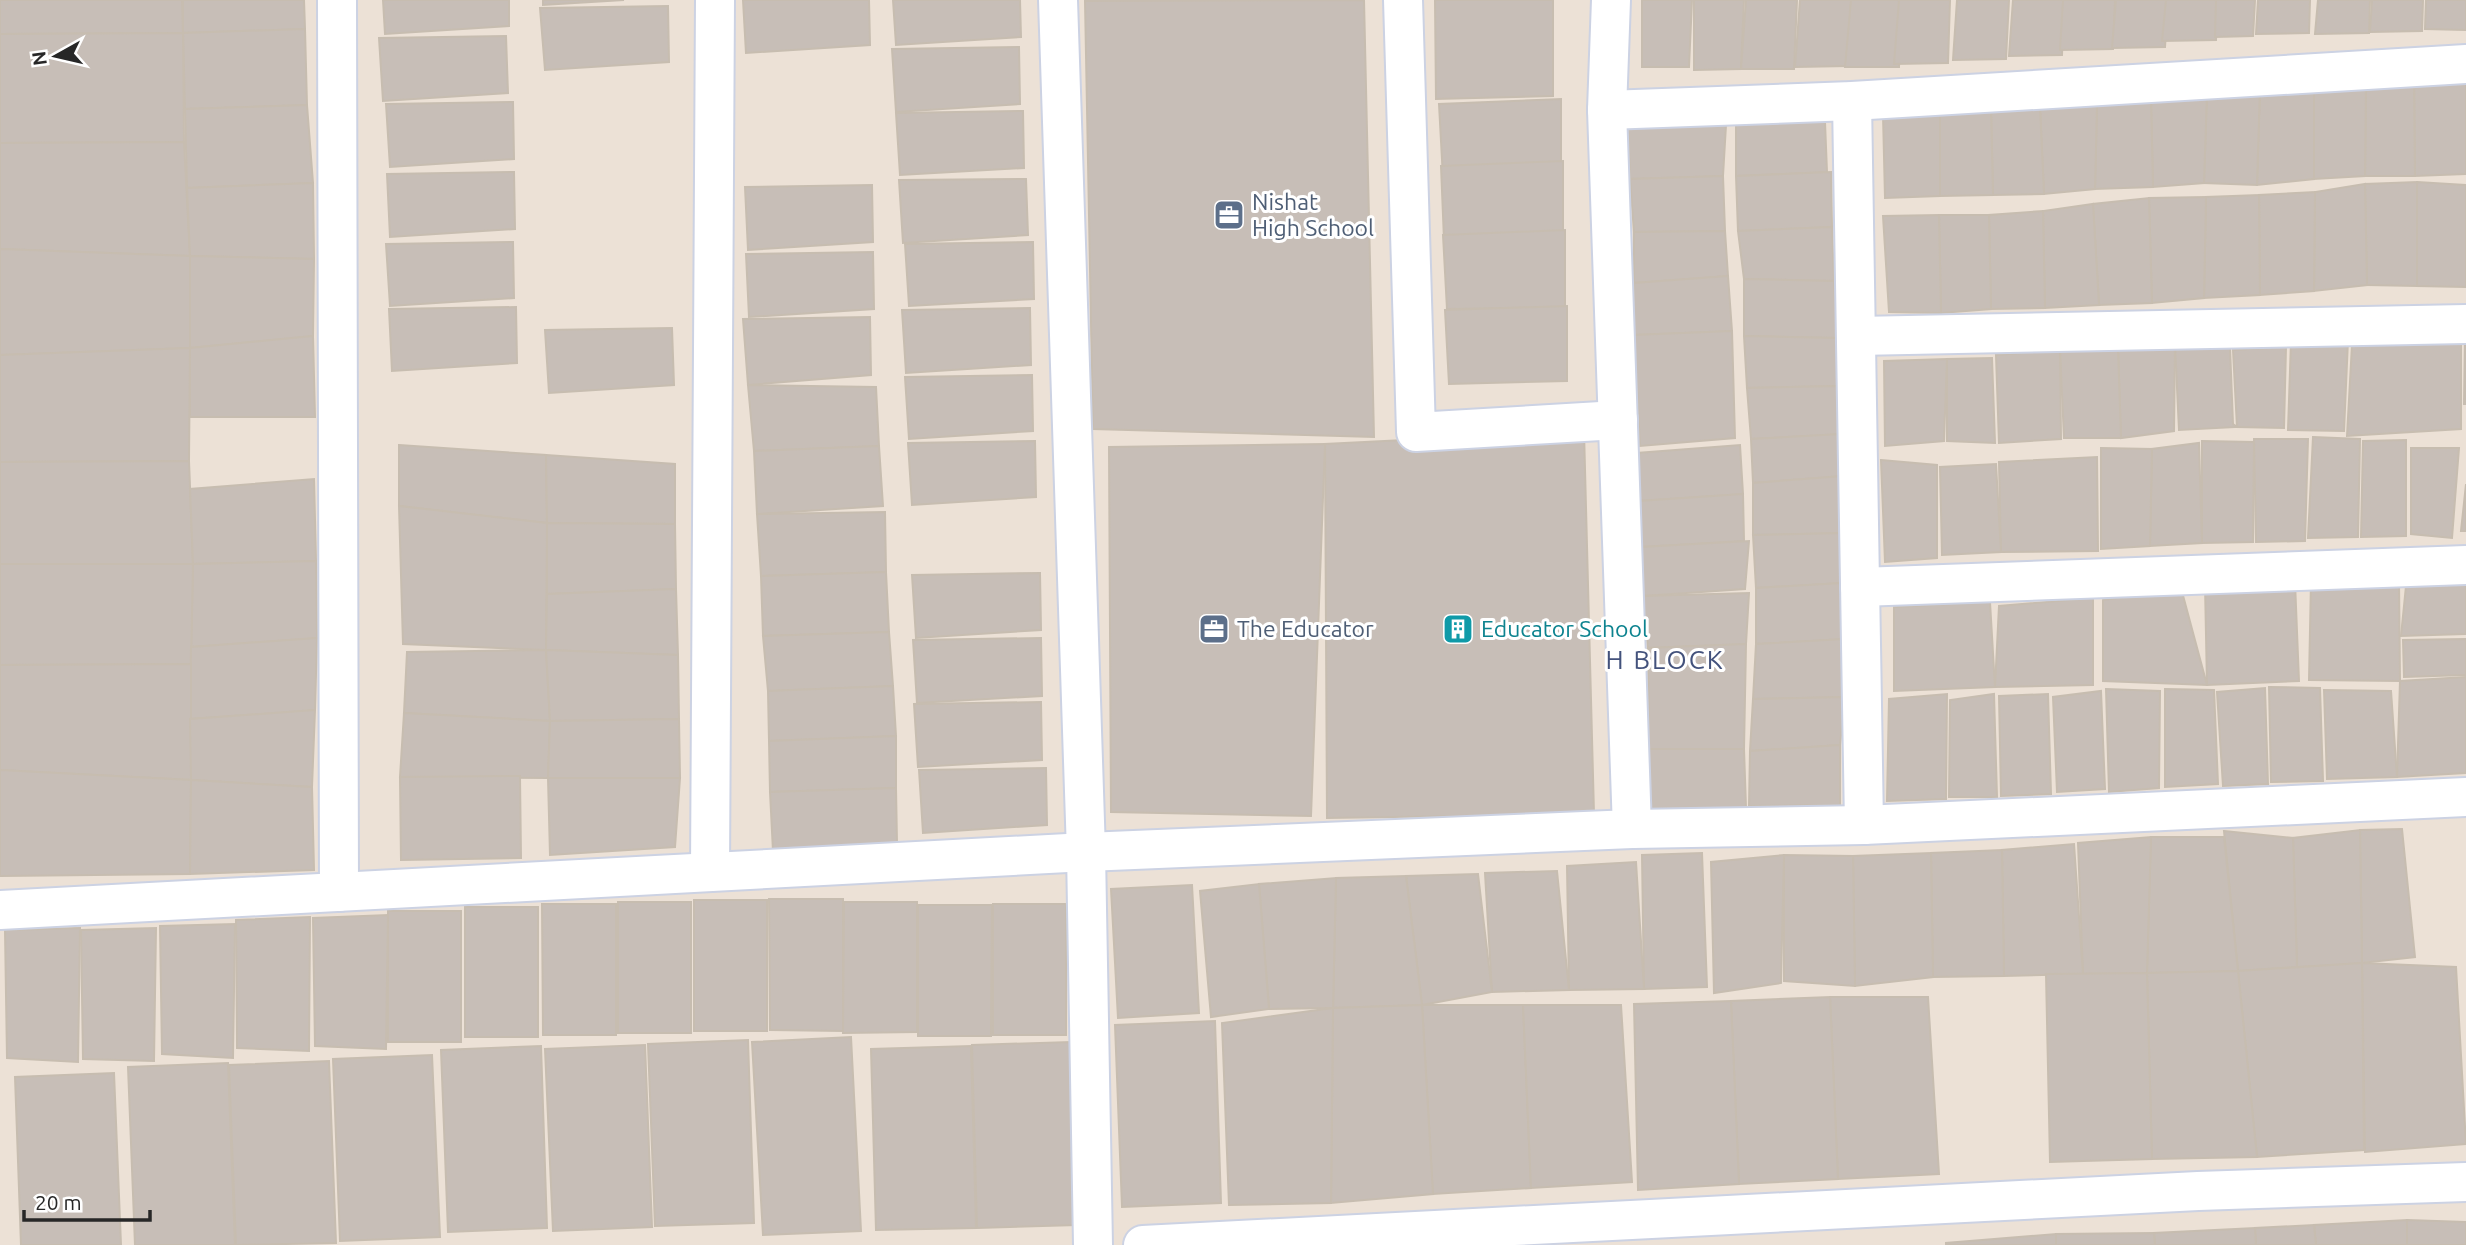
<svg xmlns="http://www.w3.org/2000/svg" width="2466" height="1245" viewBox="0 0 2466 1245" font-family="Ubuntu,sans-serif">
<style>
.building{fill:#c7beb7;stroke:#c7bdb0;stroke-width:2}
.lines{fill:none;stroke-linecap:round;stroke-linejoin:round}
.minor-casing{stroke:#ccd2e3;stroke-width:42}
.minor{stroke:#fff;stroke-width:38}
.labels{text-anchor:middle;stroke-width:6;stroke-linejoin:round;paint-order:stroke}
.service-label{font-size:23px;fill:#4e5e75;stroke:#fff;text-anchor:start}
.culture-label{font-size:23px;fill:#0d838f;stroke:#fff;text-anchor:start}
.quarter-label{font-size:26px;letter-spacing:2px;fill:#43527c;stroke:#fff}
</style>
<rect width="100%" height="100%" fill="#ece1d6"/>
<g class="building">
<polygon points="0,0 182,0 183,33 0,34"/>
<polygon points="183,0 304,0 305,29 183,33"/>
<polygon points="383,0 509,0 509,26 385,34"/>
<polygon points="543,0 624,0 543,5"/>
<polygon points="743,0 869,0 870,45 746,53"/>
<polygon points="893,0 1020,0 1021,37 896,45"/>
<polygon points="1364,0 1374,437 1093,429 1085,1"/>
<polygon points="1435,0 1553,0 1553,96 1436,99"/>
<polygon points="1642,0 1692,0 1689,67 1642,67"/>
<polygon points="1694,0 1744,0 1741,69 1694,70"/>
<polygon points="1746,0 1797,0 1794,69 1741,69"/>
<polygon points="1800,0 1851,0 1848,66 1795,67"/>
<polygon points="1851,0 1901,0 1899,67 1845,67"/>
<polygon points="1899,0 1950,0 1948,63 1894,64"/>
<polygon points="1957,0 2009,0 2006,59 1953,60"/>
<polygon points="2013,0 2064,0 2062,55 2009,56"/>
<polygon points="2063,0 2115,0 2113,49 2060,50"/>
<polygon points="2116,0 2168,0 2165,47 2112,48"/>
<polygon points="2166,0 2218,0 2216,40 2162,41"/>
<polygon points="2216,0 2255,0 2253,36 2215,37"/>
<polygon points="2258,0 2310,0 2309,33 2256,34"/>
<polygon points="2318,0 2370,0 2369,33 2315,34"/>
<polygon points="2372,0 2423,0 2422,31 2370,32"/>
<polygon points="2426,0 2466,0 2466,30 2425,29"/>
<polygon points="668,6 669,62 545,70 540,8"/>
<polygon points="305,29 307,105 185,109 183,33"/>
<polygon points="183,33 184,142 0,143 0,34"/>
<polygon points="506,36 508,93 383,101 379,38"/>
<polygon points="1019,47 1020,104 896,112 892,49"/>
<polygon points="2466,79 2466,174 2415,176 2414,80"/>
<polygon points="2414,80 2415,176 2365,176 2366,82"/>
<polygon points="2366,82 2365,176 2314,179 2314,86"/>
<polygon points="2314,86 2314,179 2257,185 2260,88"/>
<polygon points="2260,88 2257,185 2204,183 2207,92"/>
<polygon points="2207,92 2204,183 2153,187 2151,100"/>
<polygon points="1561,99 1561,175 1443,178 1439,104"/>
<polygon points="2151,100 2153,187 2095,189 2097,105"/>
<polygon points="513,102 514,159 390,167 386,104"/>
<polygon points="307,105 313,183 187,188 185,109"/>
<polygon points="2097,105 2095,189 2044,194 2040,108"/>
<polygon points="2040,108 2044,194 1993,195 1991,109"/>
<polygon points="1991,109 1993,195 1940,196 1940,110"/>
<polygon points="1940,110 1940,196 1885,198 1883,115"/>
<polygon points="1023,111 1024,168 900,175 896,113"/>
<polygon points="1825,122 1827,172 1736,176 1736,125"/>
<polygon points="1726,125 1723,176 1630,179 1628,127"/>
<polygon points="184,142 190,256 0,249 0,143"/>
<polygon points="1563,161 1563,237 1444,240 1441,166"/>
<polygon points="514,172 515,229 390,237 387,174"/>
<polygon points="1831,172 1832,227 1738,231 1736,176"/>
<polygon points="1723,176 1725,231 1634,232 1630,179"/>
<polygon points="1026,179 1028,235 903,243 899,180"/>
<polygon points="2417,182 2466,185 2466,287 2417,286"/>
<polygon points="2417,182 2417,286 2367,285 2365,184"/>
<polygon points="313,183 314,259 190,256 187,188"/>
<polygon points="2365,184 2367,285 2314,291 2315,192"/>
<polygon points="872,185 873,242 748,250 745,187"/>
<polygon points="2315,192 2314,291 2260,295 2259,195"/>
<polygon points="2259,195 2260,295 2204,298 2206,197"/>
<polygon points="2206,197 2204,298 2152,303 2149,198"/>
<polygon points="2149,198 2152,303 2099,305 2093,204"/>
<polygon points="2093,204 2099,305 2045,308 2043,211"/>
<polygon points="2043,211 2045,308 1991,309 1989,215"/>
<polygon points="1939,215 1989,215 1991,309 1941,313"/>
<polygon points="1939,215 1941,313 1889,312 1883,216"/>
<polygon points="1832,227 1834,281 1744,279 1738,231"/>
<polygon points="1565,230 1565,307 1447,309 1443,235"/>
<polygon points="1725,231 1728,276 1634,283 1634,232"/>
<polygon points="513,242 514,298 390,306 386,244"/>
<polygon points="1033,242 1034,299 909,306 905,244"/>
<polygon points="0,249 190,256 190,348 0,355"/>
<polygon points="873,252 874,309 749,317 746,254"/>
<polygon points="190,256 314,259 313,336 190,348"/>
<polygon points="1728,276 1732,331 1634,335 1634,283"/>
<polygon points="1744,279 1834,281 1837,338 1744,336"/>
<polygon points="1567,306 1567,381 1449,384 1445,310"/>
<polygon points="516,307 517,363 392,371 389,309"/>
<polygon points="1030,308 1031,365 906,373 902,310"/>
<polygon points="870,317 871,375 748,385 743,319"/>
<polygon points="672,328 674,385 549,393 545,330"/>
<polygon points="1732,331 1735,438 1640,446 1634,335"/>
<polygon points="313,336 315,417 190,417 190,348"/>
<polygon points="1744,336 1837,338 1839,386 1747,388"/>
<polygon points="2461,336 2461,429 2347,436 2352,345"/>
<polygon points="2465,337 2466,337 2466,404 2464,404"/>
<polygon points="2348,340 2344,431 2288,430 2291,341"/>
<polygon points="2175,345 2230,348 2233,424 2237,427 2179,430"/>
<polygon points="2175,345 2174,431 2121,438 2118,348"/>
<polygon points="2286,347 2284,428 2237,427 2233,350"/>
<polygon points="190,348 189,461 0,462 0,355"/>
<polygon points="2118,348 2121,438 2064,438 2060,350"/>
<polygon points="2060,350 2061,439 1999,443 1996,355"/>
<polygon points="1992,358 1995,443 1947,441 1947,359"/>
<polygon points="1947,359 1944,441 1885,446 1884,361"/>
<polygon points="1032,375 1033,431 909,439 905,377"/>
<polygon points="748,385 876,387 879,446 754,451"/>
<polygon points="1839,386 1842,434 1751,439 1747,388"/>
<polygon points="1584,431 1594,814 1327,818 1325,444"/>
<polygon points="1842,434 1843,476 1753,483 1751,439"/>
<polygon points="2313,437 2360,439 2358,537 2308,538"/>
<polygon points="2254,439 2308,439 2305,541 2256,542"/>
<polygon points="2406,440 2406,536 2361,537 2363,441"/>
<polygon points="1035,441 1036,497 912,505 908,443"/>
<polygon points="2202,441 2254,442 2253,542 2202,543"/>
<polygon points="2199,443 2202,543 2150,546 2152,449"/>
<polygon points="1325,444 1311,816 1111,812 1109,447"/>
<polygon points="399,445 546,455 547,523 399,506"/>
<polygon points="1740,445 1743,494 1639,501 1637,453"/>
<polygon points="879,446 883,506 757,514 754,451"/>
<polygon points="2101,448 2152,449 2150,546 2101,549"/>
<polygon points="2411,448 2459,448 2452,538 2411,534"/>
<polygon points="546,455 675,464 675,524 547,523"/>
<polygon points="2097,457 2098,551 2001,552 1999,462"/>
<polygon points="1881,460 1937,465 1937,558 1885,562"/>
<polygon points="189,461 193,564 0,564 0,462"/>
<polygon points="1996,464 2001,552 1942,555 1940,467"/>
<polygon points="1843,476 1844,533 1753,535 1753,483"/>
<polygon points="314,479 316,561 193,564 190,489"/>
<polygon points="2466,484 2466,531 2461,531"/>
<polygon points="1743,494 1744,541 1641,547 1639,501"/>
<polygon points="399,506 547,523 546,650 403,644"/>
<polygon points="885,512 886,572 761,576 757,514"/>
<polygon points="547,523 675,524 676,589 547,594"/>
<polygon points="1844,533 1842,583 1756,588 1753,535"/>
<polygon points="1749,541 1745,589 1643,596 1641,547"/>
<polygon points="316,561 317,638 191,647 193,564"/>
<polygon points="0,564 193,564 191,664 0,665"/>
<polygon points="886,572 889,632 763,636 761,576"/>
<polygon points="1040,573 1041,630 916,638 912,575"/>
<polygon points="2466,575 2466,634 2401,636 2407,576"/>
<polygon points="2311,581 2399,581 2400,681 2309,680"/>
<polygon points="2295,582 2299,681 2207,685 2205,585"/>
<polygon points="1842,583 1845,639 1756,644 1756,588"/>
<polygon points="2181,588 2207,685 2103,681 2103,600"/>
<polygon points="676,589 678,655 546,650 547,594"/>
<polygon points="1749,593 1746,644 1648,648 1643,596"/>
<polygon points="2093,598 2093,685 1995,687 1999,606"/>
<polygon points="1990,602 1995,687 1894,691 1894,607"/>
<polygon points="889,632 893,686 768,691 763,636"/>
<polygon points="317,638 315,710 190,719 191,647"/>
<polygon points="1041,638 1042,696 917,703 913,640"/>
<polygon points="1845,639 1845,697 1753,699 1756,644"/>
<polygon points="2466,639 2466,675 2404,677 2403,640"/>
<polygon points="1746,644 1744,749 1649,749 1648,648"/>
<polygon points="546,650 550,721 404,713 407,652"/>
<polygon points="546,650 678,655 679,719 550,721"/>
<polygon points="191,664 191,780 0,770 0,665"/>
<polygon points="2466,677 2466,773 2397,777 2400,681"/>
<polygon points="893,686 896,736 769,741 768,691"/>
<polygon points="2269,687 2320,688 2323,781 2271,782"/>
<polygon points="2265,688 2268,784 2223,786 2217,692"/>
<polygon points="2106,689 2160,691 2159,788 2109,792"/>
<polygon points="2165,689 2214,690 2218,784 2165,787"/>
<polygon points="2324,690 2391,691 2397,777 2327,779"/>
<polygon points="2101,691 2105,789 2057,792 2053,697"/>
<polygon points="1947,694 1946,799 1887,801 1889,699"/>
<polygon points="1994,694 1997,797 1949,797 1950,700"/>
<polygon points="2048,694 2051,794 2001,796 1999,696"/>
<polygon points="1845,697 1840,745 1750,751 1753,699"/>
<polygon points="1041,702 1042,760 918,767 914,704"/>
<polygon points="315,710 312,787 191,780 190,719"/>
<polygon points="404,713 550,721 548,778 400,777"/>
<polygon points="679,719 680,778 548,778 550,721"/>
<polygon points="896,736 896,788 770,792 769,741"/>
<polygon points="1840,745 1840,805 1749,806 1750,751"/>
<polygon points="1649,749 1744,749 1746,808 1648,809"/>
<polygon points="1046,768 1047,825 923,833 919,770"/>
<polygon points="0,770 191,780 190,874 0,876"/>
<polygon points="520,776 521,858 401,860 400,777"/>
<polygon points="548,778 680,778 675,847 550,855"/>
<polygon points="191,780 312,787 314,870 190,874"/>
<polygon points="896,788 897,843 773,851 770,792"/>
<polygon points="2402,829 2415,957 2362,963 2360,830"/>
<polygon points="2360,830 2362,963 2297,967 2293,838"/>
<polygon points="2224,831 2293,838 2297,967 2238,971"/>
<polygon points="2151,837 2224,837 2238,971 2147,973"/>
<polygon points="2151,837 2147,973 2083,974 2078,843"/>
<polygon points="2074,844 2083,974 2004,976 2002,850"/>
<polygon points="2002,850 2004,976 1933,977 1931,853"/>
<polygon points="1702,853 1707,987 1644,989 1642,855"/>
<polygon points="1931,853 1933,977 1855,986 1853,856"/>
<polygon points="1784,855 1853,856 1855,986 1784,981"/>
<polygon points="1784,855 1781,983 1714,993 1711,862"/>
<polygon points="1636,862 1644,989 1569,990 1567,866"/>
<polygon points="1557,871 1569,990 1492,992 1485,873"/>
<polygon points="1478,874 1492,992 1422,1005 1406,876"/>
<polygon points="1406,876 1422,1005 1333,1008 1336,878"/>
<polygon points="1336,878 1333,1008 1269,1009 1259,884"/>
<polygon points="1259,884 1269,1009 1211,1017 1200,891"/>
<polygon points="1192,885 1199,1013 1118,1018 1111,889"/>
<polygon points="769,899 843,899 843,1031 770,1030"/>
<rect x="694" y="900" width="73" height="131"/>
<rect x="618" y="902" width="73" height="131"/>
<polygon points="844,902 917,902 917,1032 843,1033"/>
<polygon points="542,904 616,904 616,1035 543,1035"/>
<rect x="993" y="904" width="73" height="131"/>
<polygon points="918,905 992,905 991,1036 918,1036"/>
<rect x="465" y="907" width="73" height="130"/>
<rect x="388" y="911" width="73" height="131"/>
<polygon points="388,915 386,1049 315,1046 313,918"/>
<polygon points="310,917 309,1051 237,1048 236,920"/>
<polygon points="235,924 233,1058 162,1054 160,926"/>
<polygon points="80,928 78,1062 7,1058 5,930"/>
<polygon points="156,928 154,1061 83,1059 81,930"/>
<polygon points="2362,963 2456,967 2466,1144 2365,1152"/>
<polygon points="2362,963 2364,1150 2257,1157 2238,971"/>
<polygon points="2238,971 2257,1157 2152,1159 2147,973"/>
<polygon points="2147,973 2152,1159 2050,1162 2046,974"/>
<polygon points="1830,997 1928,997 1939,1174 1838,1179"/>
<polygon points="1830,997 1838,1179 1739,1184 1731,1001"/>
<polygon points="1731,1001 1739,1184 1638,1190 1634,1004"/>
<polygon points="1422,1005 1523,1005 1531,1188 1433,1194"/>
<polygon points="1422,1005 1433,1194 1331,1203 1333,1008"/>
<polygon points="1523,1005 1621,1005 1632,1182 1531,1188"/>
<polygon points="1333,1008 1331,1203 1229,1205 1222,1023"/>
<polygon points="1215,1021 1221,1203 1122,1207 1115,1025"/>
<polygon points="851,1037 861,1231 763,1235 752,1042"/>
<polygon points="748,1040 754,1223 655,1226 648,1044"/>
<polygon points="1071,1042 1077,1225 977,1228 972,1045"/>
<polygon points="645,1045 652,1227 553,1231 545,1049"/>
<polygon points="541,1046 547,1228 448,1232 441,1050"/>
<polygon points="971,1046 976,1228 876,1230 871,1049"/>
<polygon points="432,1055 440,1237 340,1241 333,1059"/>
<polygon points="329,1061 336,1243 236,1245 229,1065"/>
<polygon points="228,1063 235,1245 135,1245 128,1067"/>
<polygon points="114,1073 121,1245 21,1245 15,1077"/>
<polygon points="2407,1220 2466,1222 2466,1245 2407,1245"/>
<polygon points="2407,1220 2407,1245 2316,1245 2314,1225"/>
<polygon points="2314,1225 2316,1245 2256,1245 2255,1228"/>
<polygon points="2255,1228 2256,1245 2155,1245 2154,1233"/>
<polygon points="2154,1233 2155,1245 2056,1245 2056,1234"/>
<polygon points="2056,1234 2056,1245 1946,1245 1946,1243"/>
</g>
<g class="lines">
<g class="minor-casing">
<g id="minor">
<polyline points="337,0 339,892"/>
<polyline points="1058,0 1086,852 1093,1245"/>
<polyline points="1403,0 1416,432 1618,420"/>
<polyline points="1611,0 1607,110 1632,829"/>
<polyline points="1852,101 1864,825"/>
<polyline points="1607,110 1852,101 2466,64"/>
<polyline points="1857,336 2466,324"/>
<polyline points="1860,587 2466,565"/>
<polyline points="710,872 715,0"/>
<polyline points="0,910 1086,852 1632,829 1864,825 2466,797"/>
<polyline points="1143,1245 2198,1191 2466,1182"/>
</g>
</g>
<use href="#minor" class="minor"/>
</g>
<defs>
<g id="office-square" transform="scale(1.575)"><rect x="-9" y="-9" width="18" height="18" rx="4" fill="#5c6f8a" stroke="#fff"/><path d="M-6-3h4V-5.5h4V-3h4V5H-6ZM-1-4.5V-3h2v-1.5ZM-6 0V1H6V0Z" fill="#fff"/></g>
<g id="building-square" transform="scale(1.575)"><rect x="-9" y="-9" width="18" height="18" rx="4" fill="#0f9aa8" stroke="#fff"/><path d="M-4-6H4V6H1V3H-1V6H-4ZM-2.5-4.3h1.7v1.8h-1.7ZM.8-4.3h1.7v1.8H.8ZM-2.5-1h1.7V.8h-1.7ZM.8-1h1.7V.8H.8Z" fill="#fff"/></g>
</defs>
<g fill-rule="evenodd">
<use href="#office-square" x="1229" y="215"/>
<use href="#office-square" x="1214" y="629"/>
<use href="#building-square" x="1458" y="629"/>
</g>
<g class="labels">
<g class="service-label">
<text x="1252" y="210">Nishat<tspan x="1252" dy="26">High School</tspan></text>
<text x="1237" y="637">The Educator</text>
</g>
<g class="culture-label">
<text x="1481" y="637">Educator School</text>
</g>
<g class="quarter-label">
<text x="1665" y="669">H BLOCK</text>
</g>
</g>
<g transform="translate(56 56) rotate(262)" stroke="#ffffff" stroke-width="5" paint-order="stroke">
<path d="M0-5L12 26L0 18L-12 26Z" fill="#272727"/>
<text y="-10" font-size="19" font-weight="bold" text-anchor="middle" fill="#272727">N</text>
</g>
<path d="M24 1210v10h126v-10" fill="none" stroke="#272727" stroke-width="3.5"/>
<text x="35" y="1210" font-size="21" fill="#272727" stroke="#ffffff" stroke-width="5" paint-order="stroke">20 m</text>
</svg>
